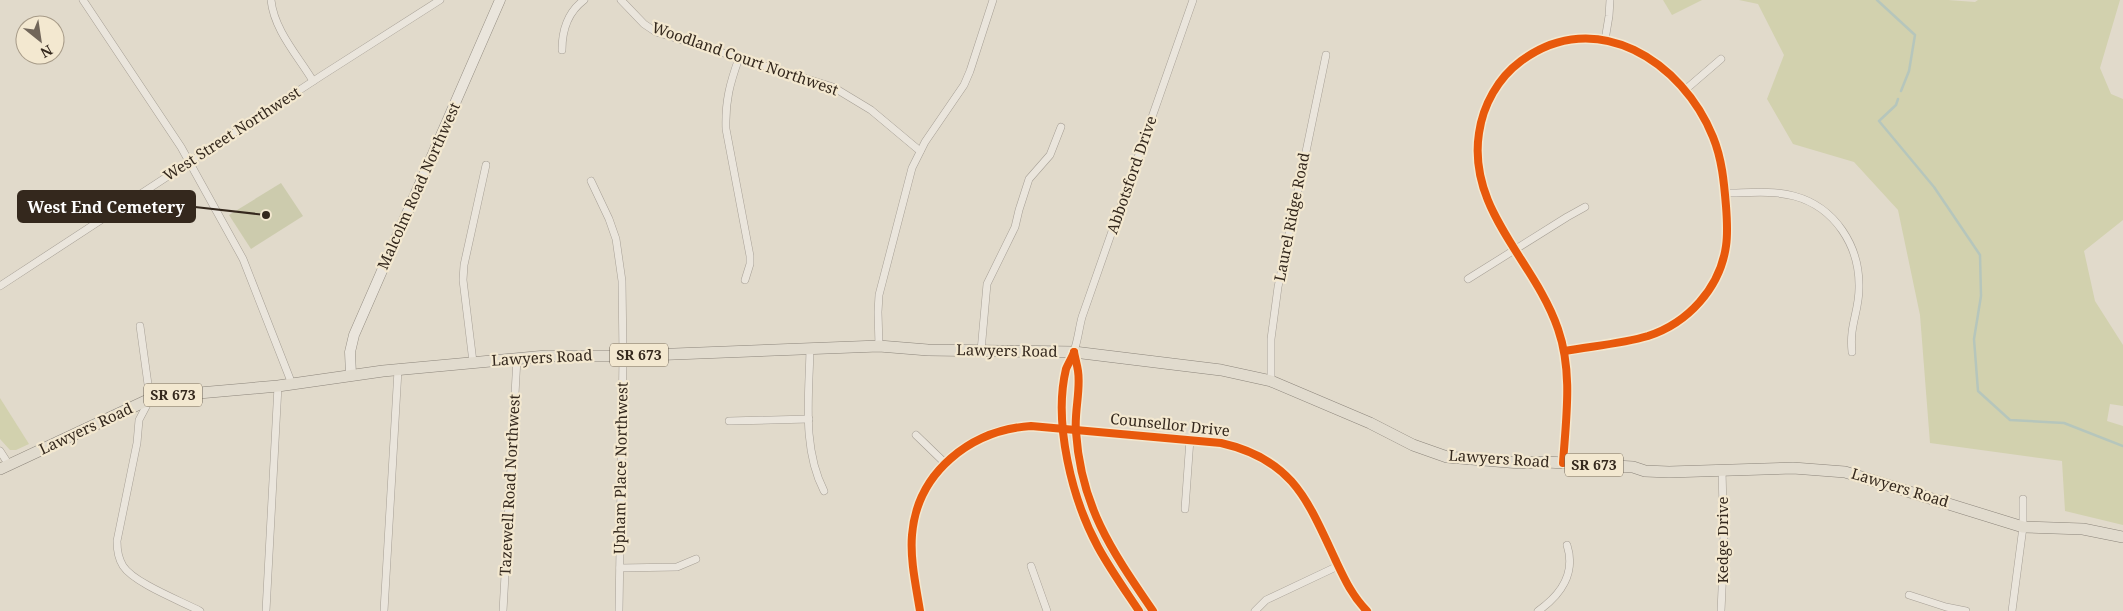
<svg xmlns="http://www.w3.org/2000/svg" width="2123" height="611" viewBox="0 0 2123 611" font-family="'Noto Serif',serif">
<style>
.green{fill:#d2d1ae}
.cemetery{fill:#cccbad}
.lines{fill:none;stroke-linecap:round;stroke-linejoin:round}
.stream{stroke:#b6c6bc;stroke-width:2.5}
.minor-casing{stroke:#a69f95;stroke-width:8}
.secondary-casing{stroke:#968f84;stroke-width:11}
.primary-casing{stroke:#8c857b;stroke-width:12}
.minor{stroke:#eae5dc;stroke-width:7}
.secondary{stroke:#eae5dc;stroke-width:10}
.primary{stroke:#e1dbce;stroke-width:11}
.cycleway-casing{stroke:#f3e8d0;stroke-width:11}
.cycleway{stroke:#e8590c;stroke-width:8}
.labels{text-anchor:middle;stroke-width:4.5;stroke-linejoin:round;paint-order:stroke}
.shield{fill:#f3e8d0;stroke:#6d6253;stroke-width:1}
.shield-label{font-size:14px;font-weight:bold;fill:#34281d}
.street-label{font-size:15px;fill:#34281d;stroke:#f3e8d0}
.leader{fill:none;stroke:#34281d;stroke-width:2}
.callout-dot{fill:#34281d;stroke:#f3e8d0;stroke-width:2}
.callout{fill:#34281d;stroke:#34281d;stroke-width:2}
.callout-label{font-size:16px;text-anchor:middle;font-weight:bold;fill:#fff}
</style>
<rect width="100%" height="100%" fill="#e1dacb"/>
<g class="green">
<polygon points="1663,0 1702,0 1672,15"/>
<polygon points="1739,0 1948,0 1975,2 1978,0 2120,0 2100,68 2111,94 2123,99 2123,220 2084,251 2095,301 2123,345 2123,406 2110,404 2107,421 2123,426 2123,525 2065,511 2062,461 1930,443 1920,315 1898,210 1854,162 1793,144 1767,99 1784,55 1758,4"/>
<polygon points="0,398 29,444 16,450 10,450 0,439"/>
</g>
<polygon class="cemetery" points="281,183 303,216 251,249 229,215"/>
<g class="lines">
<g class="stream">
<polyline points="1877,0 1915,35 1909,71 1901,91"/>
<polyline points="1898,99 1896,105 1879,121 1934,187 1980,255 1981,296 1974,339 1978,391 2010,420 2064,423 2123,446"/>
</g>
<g class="minor-casing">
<g id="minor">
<polyline points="83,0 181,147 243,259 292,384"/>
<path d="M271 0C274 30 298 56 313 81"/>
<polyline points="621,0 644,24 656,32 833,87 871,110 920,151"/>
<polyline points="1605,40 1609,16 1610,0"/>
<path d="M562 50C562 31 568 12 584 0"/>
<path d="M739 58C730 83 725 101 726 129L750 256V264L745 280"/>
<polyline points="1685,90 1721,59"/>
<polyline points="591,181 609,219 616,239 622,281 623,356 619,611"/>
<path d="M1725 193C1747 193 1772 190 1794 196 1835 207 1860 246 1859 288 1859 312 1849 325 1852 352"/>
<polyline points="1468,279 1567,217 1585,207"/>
<polyline points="0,286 321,76 440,0"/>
<path d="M140 326 150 399 139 420 137 443 117 541C117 550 118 558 123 566 134 583 181 601 200 611"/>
<polyline points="879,346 878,312 879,295 912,168 925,142 964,85 970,71 993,0"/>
<path d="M810 349C809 397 802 448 824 491"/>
<polyline points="981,351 987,284 1015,227 1019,210 1029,179 1050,155 1061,127"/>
<path d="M1074 352C1076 358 1078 365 1078 371 1080 391 1074 412 1076 432 1081 507 1112 550 1153 611"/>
<polyline points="473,362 463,280 464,265 486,165"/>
<polyline points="1271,381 1271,339 1278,287 1326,55"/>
<polyline points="729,421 809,419"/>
<polyline points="916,435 945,463"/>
<polyline points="0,451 9,465"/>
<path d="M1563 463C1566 418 1573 372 1558 329 1535 261 1467 210 1479 133 1483 105 1498 78 1521 61 1596 5 1683 62 1713 137 1722 159 1724 182 1726 206 1727 219 1728 233 1726 246 1720 288 1688 323 1648 336 1621 344 1592 346 1564 351"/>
<polyline points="1185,509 1190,439"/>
<polyline points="1031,566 1047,611"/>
<polyline points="620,568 677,567 696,559"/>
<polyline points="1909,595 1946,607 1966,611"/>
<polyline points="266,611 278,386"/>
<polyline points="384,611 398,370"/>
<polyline points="503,611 517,358"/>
<path d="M920 611C916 586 910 560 912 535 917 472 971 430 1031 426L1221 443C1292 459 1307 499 1335 559 1344 578 1352 596 1367 611"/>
<path d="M1139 611C1095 546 1061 488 1063 407 1063 395 1063 380 1067 368 1068 362 1073 357 1074 351 1078 340 1079 328 1082 317L1193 0"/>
<polyline points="1255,611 1266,600 1338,566"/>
<path d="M1538 611C1561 595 1576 573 1567 545"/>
<polyline points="1721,611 1724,546 1722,470"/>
<polyline points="2012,611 2023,527 2023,499"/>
</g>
</g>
<g class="secondary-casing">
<polyline id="secondary" points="351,375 350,352 354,335 500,0"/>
</g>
<g class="primary-casing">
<polyline id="primary" points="0,469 150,399 176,395 278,386 383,371 546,356 623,356 879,346 928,350 1074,352 1221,370 1271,381 1370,423 1413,445 1447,457 1520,463 1547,462 1633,467 1645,471 1669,472 1793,468 1845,472 2023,527 2083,529 2123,537"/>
</g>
<use href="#minor" class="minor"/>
<use href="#secondary" class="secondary"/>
<use href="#primary" class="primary"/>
<g class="cycleway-casing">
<g id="cycleway">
<path d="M1074 352C1072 358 1068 364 1066 369 1053 423 1072 499 1098 547 1110 569 1125 590 1139 611"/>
<path d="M1074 352C1075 358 1077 364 1078 371 1081 390 1074 412 1076 432 1081 507 1112 551 1153 611"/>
<path d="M1563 463C1566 418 1573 372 1558 329 1535 261 1467 210 1479 133 1483 105 1498 78 1521 61 1596 5 1683 62 1713 137 1722 159 1724 182 1726 206 1727 219 1728 233 1726 246 1720 288 1688 323 1648 336 1621 344 1592 346 1564 351"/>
<path d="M920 611C916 586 910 560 912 535 917 472 971 430 1031 426L1221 443C1292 459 1307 499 1335 559 1344 578 1352 596 1367 611"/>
</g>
</g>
<use href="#cycleway" class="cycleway"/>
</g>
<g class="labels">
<g class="shield">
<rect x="610" y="343.5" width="58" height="23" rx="4"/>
<rect x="144" y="383.5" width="58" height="23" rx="4"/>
<rect x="1565" y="453.5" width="58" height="23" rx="4"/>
</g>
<g class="shield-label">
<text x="639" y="360">SR 673</text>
<text x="173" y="400">SR 673</text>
<text x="1594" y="470">SR 673</text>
</g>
<g class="street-label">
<text transform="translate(745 59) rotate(19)" y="5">Woodland Court Northwest</text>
<text transform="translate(232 134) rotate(-33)" y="5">West Street Northwest</text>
<text transform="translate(1132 175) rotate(-71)" y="5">Abbotsford Drive</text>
<text transform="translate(419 186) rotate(-66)" y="5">Malcolm Road Northwest</text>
<text transform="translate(1292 217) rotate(-79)" y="5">Laurel Ridge Road</text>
<text transform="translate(1007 351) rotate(1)" y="5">Lawyers Road</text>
<text transform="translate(542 358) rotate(-3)" y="5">Lawyers Road</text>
<text transform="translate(1170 425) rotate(6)" y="5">Counsellor Drive</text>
<text transform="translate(86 429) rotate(-25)" y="5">Lawyers Road</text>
<text transform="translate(1499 459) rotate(4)" y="5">Lawyers Road</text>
<text transform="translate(621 468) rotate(-89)" y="5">Upham Place Northwest</text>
<text transform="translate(510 485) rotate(-87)" y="5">Tazewell Road Northwest</text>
<text transform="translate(1900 488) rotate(17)" y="5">Lawyers Road</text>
<text transform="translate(1723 540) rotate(-90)" y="5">Kedge Drive</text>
</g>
</g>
<path class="leader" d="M266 215L195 207"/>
<circle class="callout-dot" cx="266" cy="215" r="5"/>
<rect class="callout" x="18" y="191" width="177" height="31" rx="5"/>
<g class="callout-label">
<text x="106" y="213">West End Cemetery</text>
</g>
<g transform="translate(40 40) rotate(150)"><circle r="24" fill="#f3e8d0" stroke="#a79b88"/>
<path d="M0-4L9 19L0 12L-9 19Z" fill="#71665a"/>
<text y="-8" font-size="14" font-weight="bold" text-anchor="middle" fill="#34281d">N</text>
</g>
</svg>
